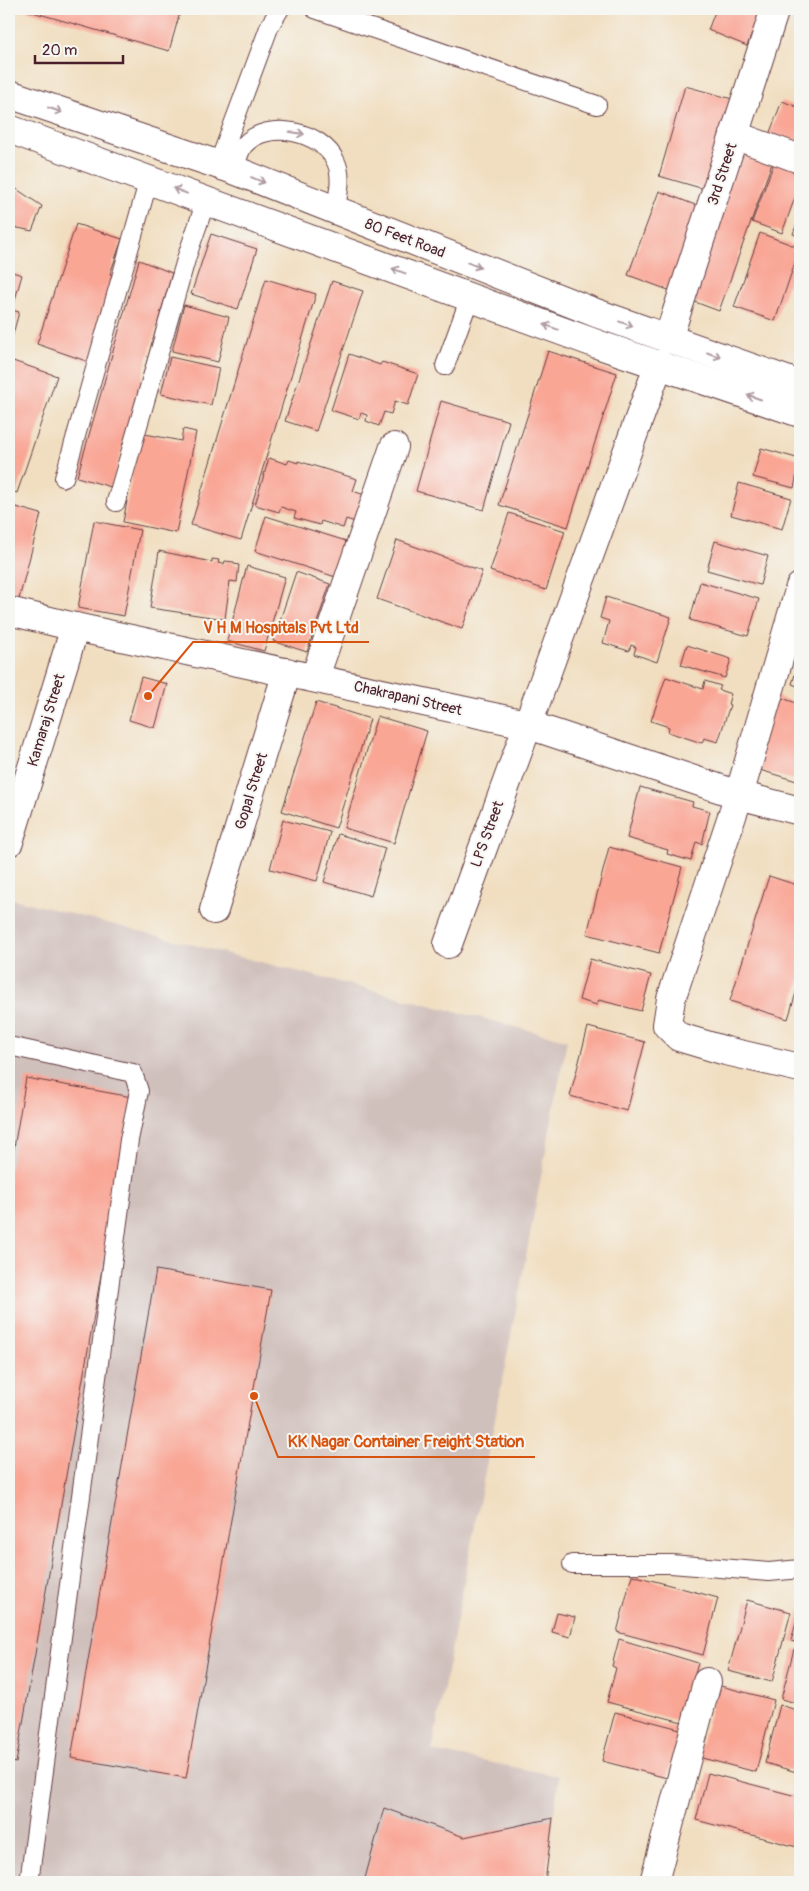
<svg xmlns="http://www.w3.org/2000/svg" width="809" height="1891" viewBox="0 0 809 1891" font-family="Pangolin,sans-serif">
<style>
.industrial{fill:#d0c0bc}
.building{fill:#f9a695}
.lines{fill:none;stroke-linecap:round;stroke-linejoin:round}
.lane-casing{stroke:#633c41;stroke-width:20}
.street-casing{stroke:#633c41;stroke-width:30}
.secondary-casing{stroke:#633c41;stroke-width:30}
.lane{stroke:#fff;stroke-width:18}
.street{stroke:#fff;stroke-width:28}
.secondary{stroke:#fff;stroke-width:28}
.oneway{stroke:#ae9aa0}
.labels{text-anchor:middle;stroke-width:4;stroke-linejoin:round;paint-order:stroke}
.street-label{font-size:15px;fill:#4a1f2b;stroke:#f6f6f2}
.leader{fill:none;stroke:#d8530f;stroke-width:2}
.callout-dot{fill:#d8530f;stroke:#f6f6f2;stroke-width:2}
.callout-label{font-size:16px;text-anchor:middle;font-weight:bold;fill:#d8530f;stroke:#f6f6f2;stroke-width:4;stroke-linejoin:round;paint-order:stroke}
</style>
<rect width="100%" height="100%" fill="#f6f6f2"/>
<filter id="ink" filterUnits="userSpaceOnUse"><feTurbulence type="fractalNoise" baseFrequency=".02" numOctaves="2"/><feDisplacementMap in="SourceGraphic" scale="10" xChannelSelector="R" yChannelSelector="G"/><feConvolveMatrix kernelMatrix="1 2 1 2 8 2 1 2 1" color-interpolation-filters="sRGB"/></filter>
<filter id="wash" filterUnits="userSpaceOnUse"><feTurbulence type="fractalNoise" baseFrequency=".0096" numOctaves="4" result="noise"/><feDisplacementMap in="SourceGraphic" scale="20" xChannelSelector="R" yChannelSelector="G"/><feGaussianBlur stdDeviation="1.12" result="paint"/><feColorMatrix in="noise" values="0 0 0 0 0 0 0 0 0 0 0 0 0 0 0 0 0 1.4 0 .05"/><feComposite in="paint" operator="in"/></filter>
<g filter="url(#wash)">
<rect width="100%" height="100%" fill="#f1dec0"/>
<polygon class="industrial" points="9,898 567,1040 432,1751 559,1776 545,1882 9,1882"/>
<g id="blocks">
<g class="building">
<polygon points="22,9 181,9 169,51"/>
<polygon points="716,9 762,9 747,46 708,30"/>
<polygon points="685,86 736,100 711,191 659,176"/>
<polygon points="782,101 800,108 800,137 795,150 767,140"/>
<polygon points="741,149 773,160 719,311 687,299"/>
<polygon points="775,160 800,169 800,184 782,233 752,222"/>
<polygon points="9,184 42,206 32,231 9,226"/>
<polygon points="659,191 703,208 671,291 628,275"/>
<polygon points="800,215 800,237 793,234"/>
<polygon points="76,224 122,239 110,274 117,277 89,362 37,344"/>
<polygon points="760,233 800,248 775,321 734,307"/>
<polygon points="211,234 257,249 238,309 191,294"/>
<polygon points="139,260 172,273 111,487 77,477"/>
<polygon points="9,271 22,275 12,310 19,312 9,349"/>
<polygon points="266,279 316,294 241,540 191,525"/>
<polygon points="332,281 363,291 316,431 285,421"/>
<polygon points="184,305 229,317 218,362 172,351"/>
<polygon points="548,351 617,373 568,527 499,505"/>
<polygon points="349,354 380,365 382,362 418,374 408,405 395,401 391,414 384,412 379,426 366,421 367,415 361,413 359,419 331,410"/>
<polygon points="170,357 219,368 211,405 161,394"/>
<polygon points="10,360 57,376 17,493 9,490"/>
<polygon points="441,401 509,421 484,510 416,491"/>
<polygon points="183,429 196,432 176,533 123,522 140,433 181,441"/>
<polygon points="761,448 800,459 794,488 753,477"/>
<polygon points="269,458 287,464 289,460 298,463 298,461 357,479 353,491 370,497 362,524 346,519 343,528 321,521 320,525 294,518 296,512 281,507 279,512 255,505"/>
<polygon points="739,483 791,498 782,529 731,515"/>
<polygon points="9,505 41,514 18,603 9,601"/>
<polygon points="509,513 565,531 546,590 490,571"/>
<polygon points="266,516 346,541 344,551 350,552 342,579 255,551"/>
<polygon points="94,521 140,530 124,616 78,608"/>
<polygon points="397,540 482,571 462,629 377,599"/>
<polygon points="715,541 768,556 760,585 707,570"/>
<polygon points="159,551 212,562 212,559 219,560 218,563 224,564 225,561 234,562 234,564 239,565 237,582 230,581 225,619 150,608"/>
<polygon points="247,566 285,577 264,651 227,641"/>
<polygon points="296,572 330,584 307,652 273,641"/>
<polygon points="700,582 759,599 748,636 690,620"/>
<polygon points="606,597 671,617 657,662 634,654 636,647 631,645 629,651 603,643 609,621 600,618"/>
<polygon points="687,645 731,659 725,678 681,665"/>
<polygon points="800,658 800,687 792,684"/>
<polygon points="141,677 167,684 155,728 129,720"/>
<polygon points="666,677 703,689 705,681 721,686 719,690 731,694 728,704 730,705 718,742 704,738 702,743 668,732 669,727 651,721"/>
<polygon points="775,696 800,704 800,782 753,768"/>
<polygon points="316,702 370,719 336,828 282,811"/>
<polygon points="377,716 427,731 394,843 344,828"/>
<polygon points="640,787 693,802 692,806 710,811 702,844 696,842 691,861 667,854 668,850 627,838"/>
<polygon points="283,820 330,832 317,881 270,869"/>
<polygon points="338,834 385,848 371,896 324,882"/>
<polygon points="609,847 682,867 659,953 587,934"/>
<polygon points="769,876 800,886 800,980 788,1019 730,1001"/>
<polygon points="590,959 651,975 641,1011 599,1000 597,1005 579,1000"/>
<polygon points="588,1027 645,1042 627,1111 570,1096"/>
<polygon points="26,1078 132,1097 16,1763 9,1761 9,1177"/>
<polygon points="156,1270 271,1290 186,1778 71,1758"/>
<polygon points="632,1575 718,1598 703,1655 617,1632"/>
<polygon points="747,1600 791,1612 772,1682 728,1671"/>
<polygon points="800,1608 800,1643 791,1641"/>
<polygon points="557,1613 575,1617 570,1637 552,1632"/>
<polygon points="619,1639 698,1663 682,1722 607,1702 616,1668 612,1666"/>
<polygon points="794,1649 800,1650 800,1704 781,1699"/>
<polygon points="717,1685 774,1700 756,1772 698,1757"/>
<polygon points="780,1705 800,1711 800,1773 765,1763"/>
<polygon points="615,1712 680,1729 667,1778 602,1761"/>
<polygon points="708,1773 800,1797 800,1833 797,1847 696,1820"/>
<polygon points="384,1808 464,1837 553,1818 545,1882 364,1882"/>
</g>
</g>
</g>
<g filter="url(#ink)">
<use href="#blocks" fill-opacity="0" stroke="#633c41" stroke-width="1"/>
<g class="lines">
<g class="lane-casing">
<g id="lane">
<polyline points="315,9 597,105"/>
<polyline points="218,165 270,25 280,9"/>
<path d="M234 170C237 162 239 151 244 145 268 119 322 131 336 162 343 177 338 196 335 211"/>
<polyline points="445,366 470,297"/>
<polyline points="64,478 149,179"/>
<polyline points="116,502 187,256 206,201"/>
<polyline points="9,1046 133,1073 139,1091 129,1140 29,1882"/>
<polyline points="572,1564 671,1564 769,1572 800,1569"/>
</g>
</g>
<g class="street-casing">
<g id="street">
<polyline points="734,135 800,159"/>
<polyline points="668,339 775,9"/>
<polyline points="800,587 739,795 671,999 667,1025 679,1037 726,1051 800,1068"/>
<polyline points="9,611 75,627 526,724 739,795 800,811"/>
<polyline points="315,677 394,447"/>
<polyline points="9,842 75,627"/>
<polyline points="214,910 287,672"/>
<polyline points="448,944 659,364"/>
<polyline points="654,1882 707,1682"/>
</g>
</g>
<g class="secondary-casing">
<g id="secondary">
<polyline points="9,94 234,170 596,313 800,385"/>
<polyline points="9,129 597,344 800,413"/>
</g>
</g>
<use href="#lane" class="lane"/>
<use href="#street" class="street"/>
<use href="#secondary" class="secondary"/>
</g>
<defs><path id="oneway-shaft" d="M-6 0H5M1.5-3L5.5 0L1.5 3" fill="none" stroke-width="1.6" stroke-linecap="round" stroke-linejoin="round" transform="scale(1.25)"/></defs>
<g class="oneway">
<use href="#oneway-shaft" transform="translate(55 110) rotate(19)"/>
<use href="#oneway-shaft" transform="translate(297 133) rotate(10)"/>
<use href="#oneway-shaft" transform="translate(258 180) rotate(22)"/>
<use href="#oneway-shaft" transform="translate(180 191) rotate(-159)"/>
<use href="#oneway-shaft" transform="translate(474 265) rotate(21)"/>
<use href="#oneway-shaft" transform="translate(399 271) rotate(-160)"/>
<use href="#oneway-shaft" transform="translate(626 324) rotate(20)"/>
<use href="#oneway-shaft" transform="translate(551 327) rotate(-160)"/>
<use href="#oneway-shaft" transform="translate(714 355) rotate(19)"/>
<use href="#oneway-shaft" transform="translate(754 397) rotate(-161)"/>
</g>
</g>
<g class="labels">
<g class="street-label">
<text transform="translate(722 174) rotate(-72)" y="5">3rd Street</text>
<text transform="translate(405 238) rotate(21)" y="5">80 Feet Road</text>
<text transform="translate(408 698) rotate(13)" y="5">Chakrapani Street</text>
<text transform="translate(46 720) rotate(-73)" y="5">Kamaraj Street</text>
<text transform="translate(251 791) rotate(-73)" y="5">Gopal Street</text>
<text transform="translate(487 834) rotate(-70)" y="5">LPS Street</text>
</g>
</g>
<path class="leader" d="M148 696L193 642H369M254 1396L278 1457H535"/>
<g class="callout-dot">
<circle cx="148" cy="696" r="5"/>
<circle cx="254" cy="1396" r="5"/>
</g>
<g class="callout-label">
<text x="281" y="633">V H M Hospitals Pvt Ltd</text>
<text x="406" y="1447">KK Nagar Container Freight Station</text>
</g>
<rect width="809" height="1891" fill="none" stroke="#f6f6f2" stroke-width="30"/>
<path d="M35 55v8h88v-8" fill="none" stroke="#4a1f2b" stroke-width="2.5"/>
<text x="42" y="55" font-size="15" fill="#4a1f2b" stroke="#f6f6f2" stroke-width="4" paint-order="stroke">20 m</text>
</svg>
